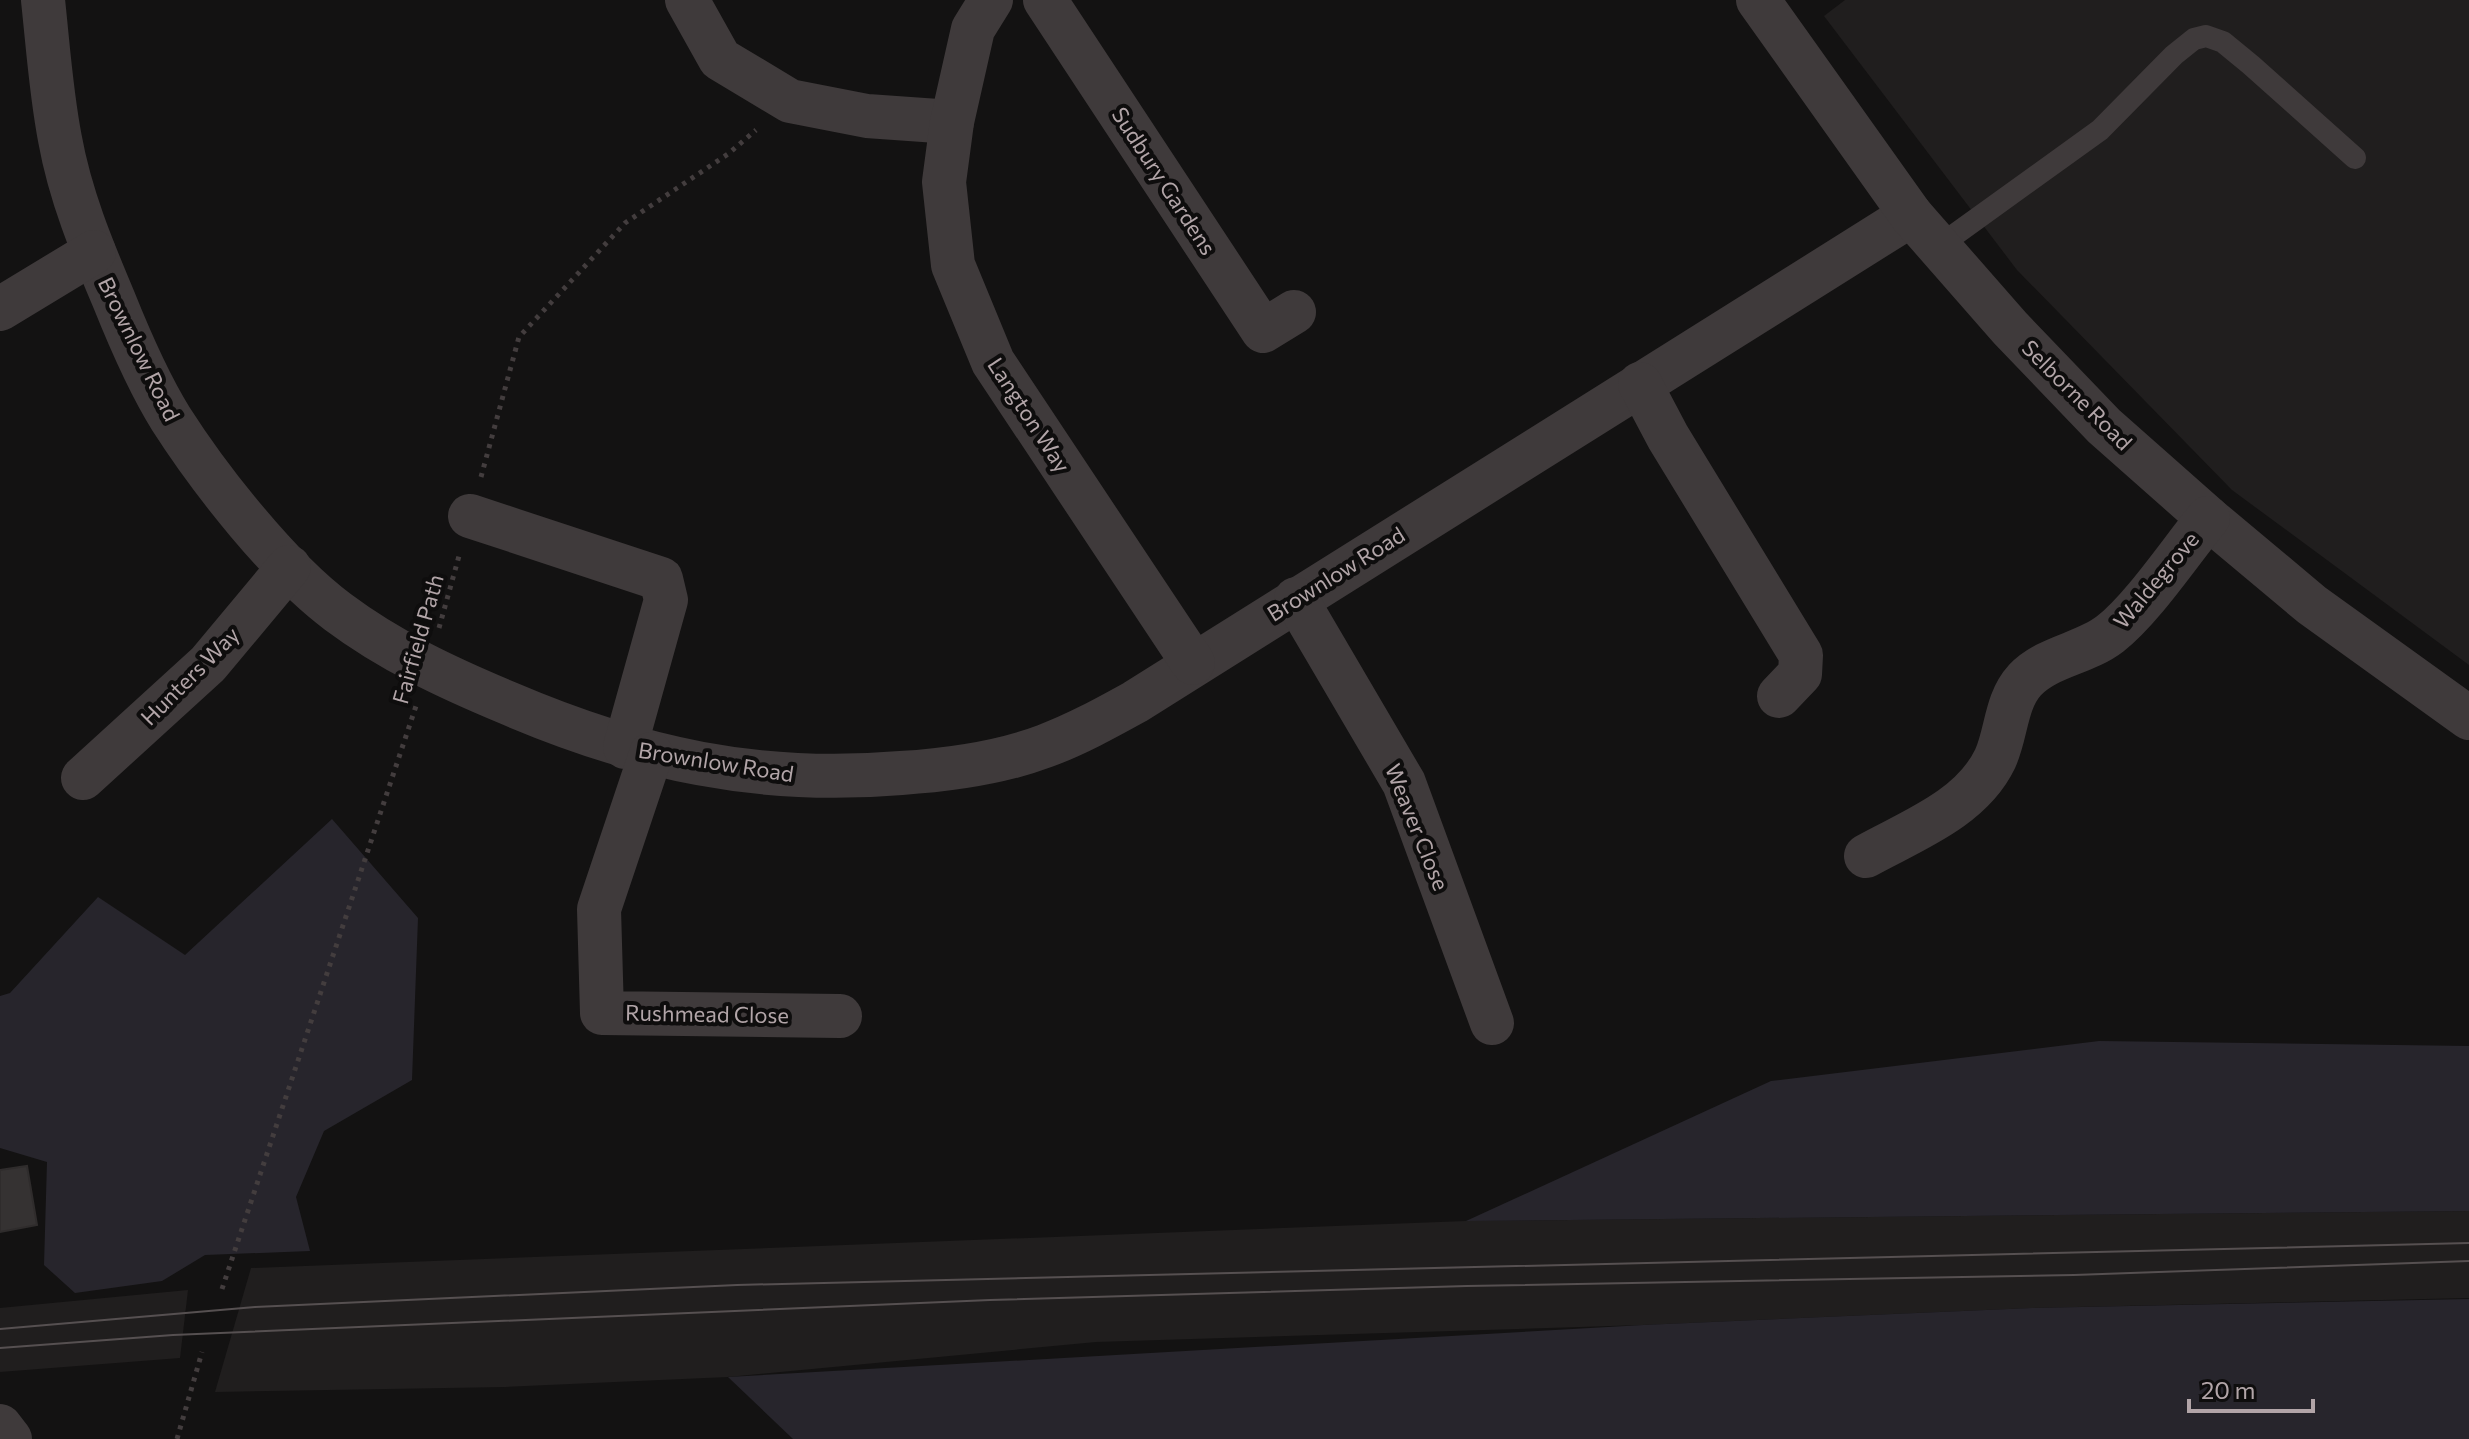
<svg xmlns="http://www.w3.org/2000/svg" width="2469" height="1439" viewBox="0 0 2469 1439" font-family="Commissioner,sans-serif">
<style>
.built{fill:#201e1e}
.green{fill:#27252c}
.building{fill:#353232;stroke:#2f2c2c;stroke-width:2}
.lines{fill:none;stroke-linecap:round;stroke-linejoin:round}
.path{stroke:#433d3e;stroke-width:5;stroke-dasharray:4 6;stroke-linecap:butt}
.lane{stroke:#3f3a3b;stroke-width:22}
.street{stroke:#3f3a3b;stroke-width:44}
.tram{stroke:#565051;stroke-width:2}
.labels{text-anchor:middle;stroke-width:8;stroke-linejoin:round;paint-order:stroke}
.street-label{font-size:22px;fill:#b2a5a8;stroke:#0e0d0d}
</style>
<rect width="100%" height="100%" fill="#131212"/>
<g class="built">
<polygon points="1845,0 2469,0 2469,665 2232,490 2017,270 1824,16"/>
<polygon points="2469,1211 2469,1298 2032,1308 1643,1325 1096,1342 728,1377 505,1387 215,1392 251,1268 1466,1221"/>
<polygon points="188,1290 180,1358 0,1372 0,1308"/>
</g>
<g class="green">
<polygon points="332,819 418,918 412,1080 324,1131 296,1197 310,1251 205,1255 162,1281 75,1293 44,1265 47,1162 0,1148 0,996 10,993 98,897 185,955"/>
<polygon points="2099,1041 2469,1046 2469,1211 1466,1221 1771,1081"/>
<polygon points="2469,1299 2469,1439 793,1439 728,1377 1643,1325 2032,1308"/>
</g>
<polygon class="building" points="27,1166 37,1225 0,1232 0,1170"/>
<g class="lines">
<g class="path">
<polyline points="481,477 519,337 625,223 728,154 756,130"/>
<polyline points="439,628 459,556"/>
<polyline points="222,1289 416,706"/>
<polyline points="177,1439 202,1352"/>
</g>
<polyline class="lane" points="1939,246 2100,130 2174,55 2194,39 2206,36 2223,42 2251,65 2355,158"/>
<g class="street">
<path d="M43 0C48 46 51 93 60 139 70 195 92 248 114 300 130 340 148 382 171 419 210 480 280 569 338 612 390 651 448 678 508 703 639 759 758 785 901 773 948 770 1000 763 1045 746 1077 734 1106 718 1135 702L1911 215"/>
<polyline points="687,0 720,59 790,101 867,116 952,122"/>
<polyline points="991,0 973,29 952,122 944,182 953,265 993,362 1193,663"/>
<polyline points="1045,0 1263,331 1294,312"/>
<polyline points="1758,0 1911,215 2010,328 2104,426 2208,518 2312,605 2469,718"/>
<polyline points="0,309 94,252"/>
<polyline points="1640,384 1668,437 1801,655 1800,674 1779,696"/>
<polyline points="470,516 661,579 666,600 625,747"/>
<polyline points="1296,599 1404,783 1492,1023"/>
<polyline points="651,754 599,909 602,1013 840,1016"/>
<polyline points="83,778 208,664 289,567"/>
<path d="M1866 856C1911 831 1971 809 1995 759 2007 733 2005 702 2025 680 2048 656 2084 654 2110 634 2143 608 2180 552 2208 518"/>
<polyline points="0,1426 10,1439"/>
</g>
<g class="tram">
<polyline points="0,1329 255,1307 737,1285 2469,1243"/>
<polyline points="0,1348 173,1335 990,1300 1467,1286 2074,1275 2469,1261"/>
</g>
</g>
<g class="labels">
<g class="street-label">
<text transform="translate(1164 181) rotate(57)" y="8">Sudbury Gardens</text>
<text transform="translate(139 349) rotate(64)" y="8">Brownlow Road</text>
<text transform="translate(2077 395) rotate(45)" y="8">Selborne Road</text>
<text transform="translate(1029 415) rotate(57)" y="8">Langton Way</text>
<text transform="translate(1336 574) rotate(-32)" y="8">Brownlow Road</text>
<text transform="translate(2156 580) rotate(-50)" y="8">Waldegrove</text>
<text transform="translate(418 639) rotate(-74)" y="8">Fairfield Path</text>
<text transform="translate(190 676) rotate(-45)" y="8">Hunters Way</text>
<text transform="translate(716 762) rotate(9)" y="8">Brownlow Road</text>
<text transform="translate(1417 827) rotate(68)" y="8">Weaver Close</text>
<text transform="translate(707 1014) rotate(1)" y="8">Rushmead Close</text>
</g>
</g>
<path d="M2189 1399v12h124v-12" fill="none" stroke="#b2a5a8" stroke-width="4"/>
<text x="2201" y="1399" font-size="24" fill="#b2a5a8" stroke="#0e0d0d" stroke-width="6" paint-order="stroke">20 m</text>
</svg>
